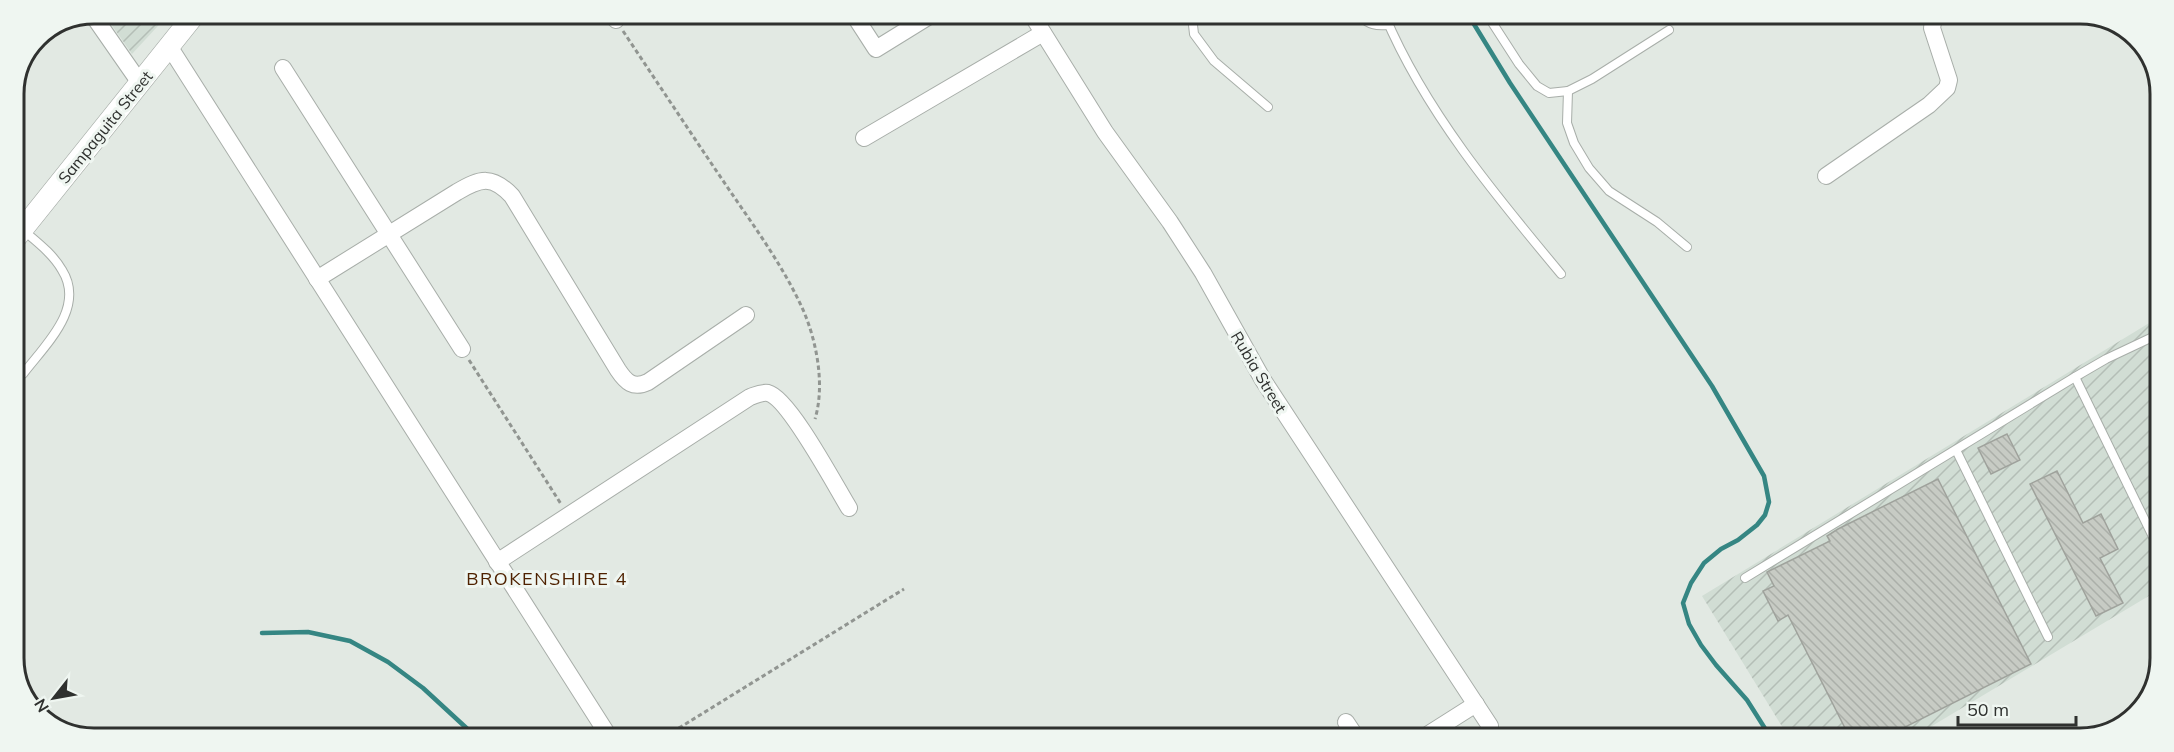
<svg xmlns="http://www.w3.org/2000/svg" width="2174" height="752" viewBox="0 0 2174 752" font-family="Mulish,sans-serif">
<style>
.industrial{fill:url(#industrial-furrows)}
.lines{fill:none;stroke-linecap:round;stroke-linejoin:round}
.stream{stroke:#358683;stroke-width:4.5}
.building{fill:url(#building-back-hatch);stroke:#9fa29c;stroke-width:1.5}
.service-casing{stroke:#a8aea9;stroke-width:10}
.minor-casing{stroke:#a8aea9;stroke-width:18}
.tertiary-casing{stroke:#a8aea9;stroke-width:22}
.path{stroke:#919591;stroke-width:3;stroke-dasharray:4.5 3;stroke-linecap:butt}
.service{stroke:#fff;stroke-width:8}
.minor{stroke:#fff;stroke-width:16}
.tertiary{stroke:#fff;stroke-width:21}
.labels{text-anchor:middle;stroke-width:6;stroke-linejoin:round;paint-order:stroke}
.street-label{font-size:16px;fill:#2f312f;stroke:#eff6f1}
.neighbourhood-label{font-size:18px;letter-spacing:1.5px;fill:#4f2201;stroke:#eff6f1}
.rim{fill:none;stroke:#2f312f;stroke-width:3}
</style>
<defs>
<pattern id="industrial-furrows" width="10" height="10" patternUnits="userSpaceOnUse" patternTransform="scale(1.5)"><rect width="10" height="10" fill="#d1ddd4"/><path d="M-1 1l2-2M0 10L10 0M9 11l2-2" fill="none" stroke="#b4beb6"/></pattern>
<pattern id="building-back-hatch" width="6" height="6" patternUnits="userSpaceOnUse" patternTransform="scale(1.5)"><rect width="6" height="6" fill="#c7cbc4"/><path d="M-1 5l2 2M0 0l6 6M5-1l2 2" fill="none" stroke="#abafa9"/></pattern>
</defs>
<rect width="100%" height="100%" fill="#e2e9e3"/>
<g class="industrial">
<polygon points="104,14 169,14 132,54"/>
<polygon points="2159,317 2157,591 1912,738 1789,738 1702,596"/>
</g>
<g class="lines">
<g class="stream">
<polyline points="1469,16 1510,83 1712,386 1764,476 1769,502 1765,515 1757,525 1738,540 1721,549 1704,563 1691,583 1683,603 1689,624 1701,645 1716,665 1747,700 1771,738"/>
<polyline points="262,633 308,632 350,641 388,662 423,688 474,735"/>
<polyline points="2119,725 2138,709"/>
</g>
</g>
<g class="building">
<polygon points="2007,434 2020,460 1991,474 1978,448"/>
<polygon points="2057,471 2083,523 2101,514 2118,549 2100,558 2123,603 2096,616 2030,484"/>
<polygon points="1938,479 2031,664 1901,729 1906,738 1850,738 1788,615 1778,621 1763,591 1774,586 1767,572 1830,541 1827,536 1838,529"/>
</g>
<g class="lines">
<g class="service-casing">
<g id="service">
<polyline points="1192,16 1194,34 1214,61 1268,107"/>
<path d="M1360 16C1369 25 1376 26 1388 25"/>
<path d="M1385 16C1425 111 1496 196 1561 274"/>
<polyline points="1488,16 1519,64 1537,86 1549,93 1568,91 1592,79 1669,30"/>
<polyline points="1568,91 1567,123 1574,143 1589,168 1609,191 1657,222 1687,247"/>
<path d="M23 374C45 345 86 308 62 270 53 254 37 242 23 230"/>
<polyline points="2075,377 2157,545"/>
<polyline points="1956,450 2048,637"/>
<polyline points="1745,578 2075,377 2106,359 2159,334"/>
</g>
</g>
<g class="minor-casing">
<g id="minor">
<polyline points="92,14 140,83"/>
<polyline points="612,15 616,20"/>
<polyline points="854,15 876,49 931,15"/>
<polyline points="1032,15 1105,132 1170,222 1203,273 1263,380 1490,726"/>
<polyline points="169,46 608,735"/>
<polyline points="283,68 462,349"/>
<polyline points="864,138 1043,33"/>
<polyline points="1826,176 1929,105 1947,88 1949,80 1932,28 1934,17"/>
<path d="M317 279 457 192C481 178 492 175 512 196L618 370C626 382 633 389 648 382L746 315"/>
<path d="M497 562 750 397C756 395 761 392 768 393 789 398 836 487 849 508"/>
<polyline points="1346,722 1356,737"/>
<polyline points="1424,737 1476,704"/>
</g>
</g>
<g class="tertiary-casing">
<polyline id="tertiary" points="14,240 195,14"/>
</g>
<g class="path">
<path d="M623 31C659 85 694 138 730 191 756 229 785 269 804 312 817 343 825 386 815 419"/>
<polyline points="469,360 561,504"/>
<polyline points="666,736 904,589"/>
</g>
<use href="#service" class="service"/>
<use href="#minor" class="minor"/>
<use href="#tertiary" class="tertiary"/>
</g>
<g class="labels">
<g class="street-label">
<text transform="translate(105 127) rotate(-51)" y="6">Sampaguita Street</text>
<text transform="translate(1259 372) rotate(59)" y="6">Rubia Street</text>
</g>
<g class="neighbourhood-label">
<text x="547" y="585">BROKENSHIRE 4</text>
</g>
</g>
<path d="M0 0H2174V752H0ZM94 24H2080A70 70 0 0 1 2150 94V658A70 70 0 0 1 2080 728H94A70 70 0 0 1 24 658V94A70 70 0 0 1 94 24Z" fill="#eff6f1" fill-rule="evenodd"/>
<path class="rim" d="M94 24H2080A70 70 0 0 1 2150 94V658A70 70 0 0 1 2080 728H94A70 70 0 0 1 24 658V94A70 70 0 0 1 94 24Z"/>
<g transform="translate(54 698) rotate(239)" stroke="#eff6f1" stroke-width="4.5" paint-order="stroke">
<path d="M0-4.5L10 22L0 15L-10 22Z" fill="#2f312f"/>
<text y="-9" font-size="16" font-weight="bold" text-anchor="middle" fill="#2f312f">N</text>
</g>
<path d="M1958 716v9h118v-9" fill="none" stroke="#2f312f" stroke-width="3"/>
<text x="1967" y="716" font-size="18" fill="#2f312f" stroke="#eff6f1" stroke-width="4.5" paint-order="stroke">50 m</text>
</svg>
